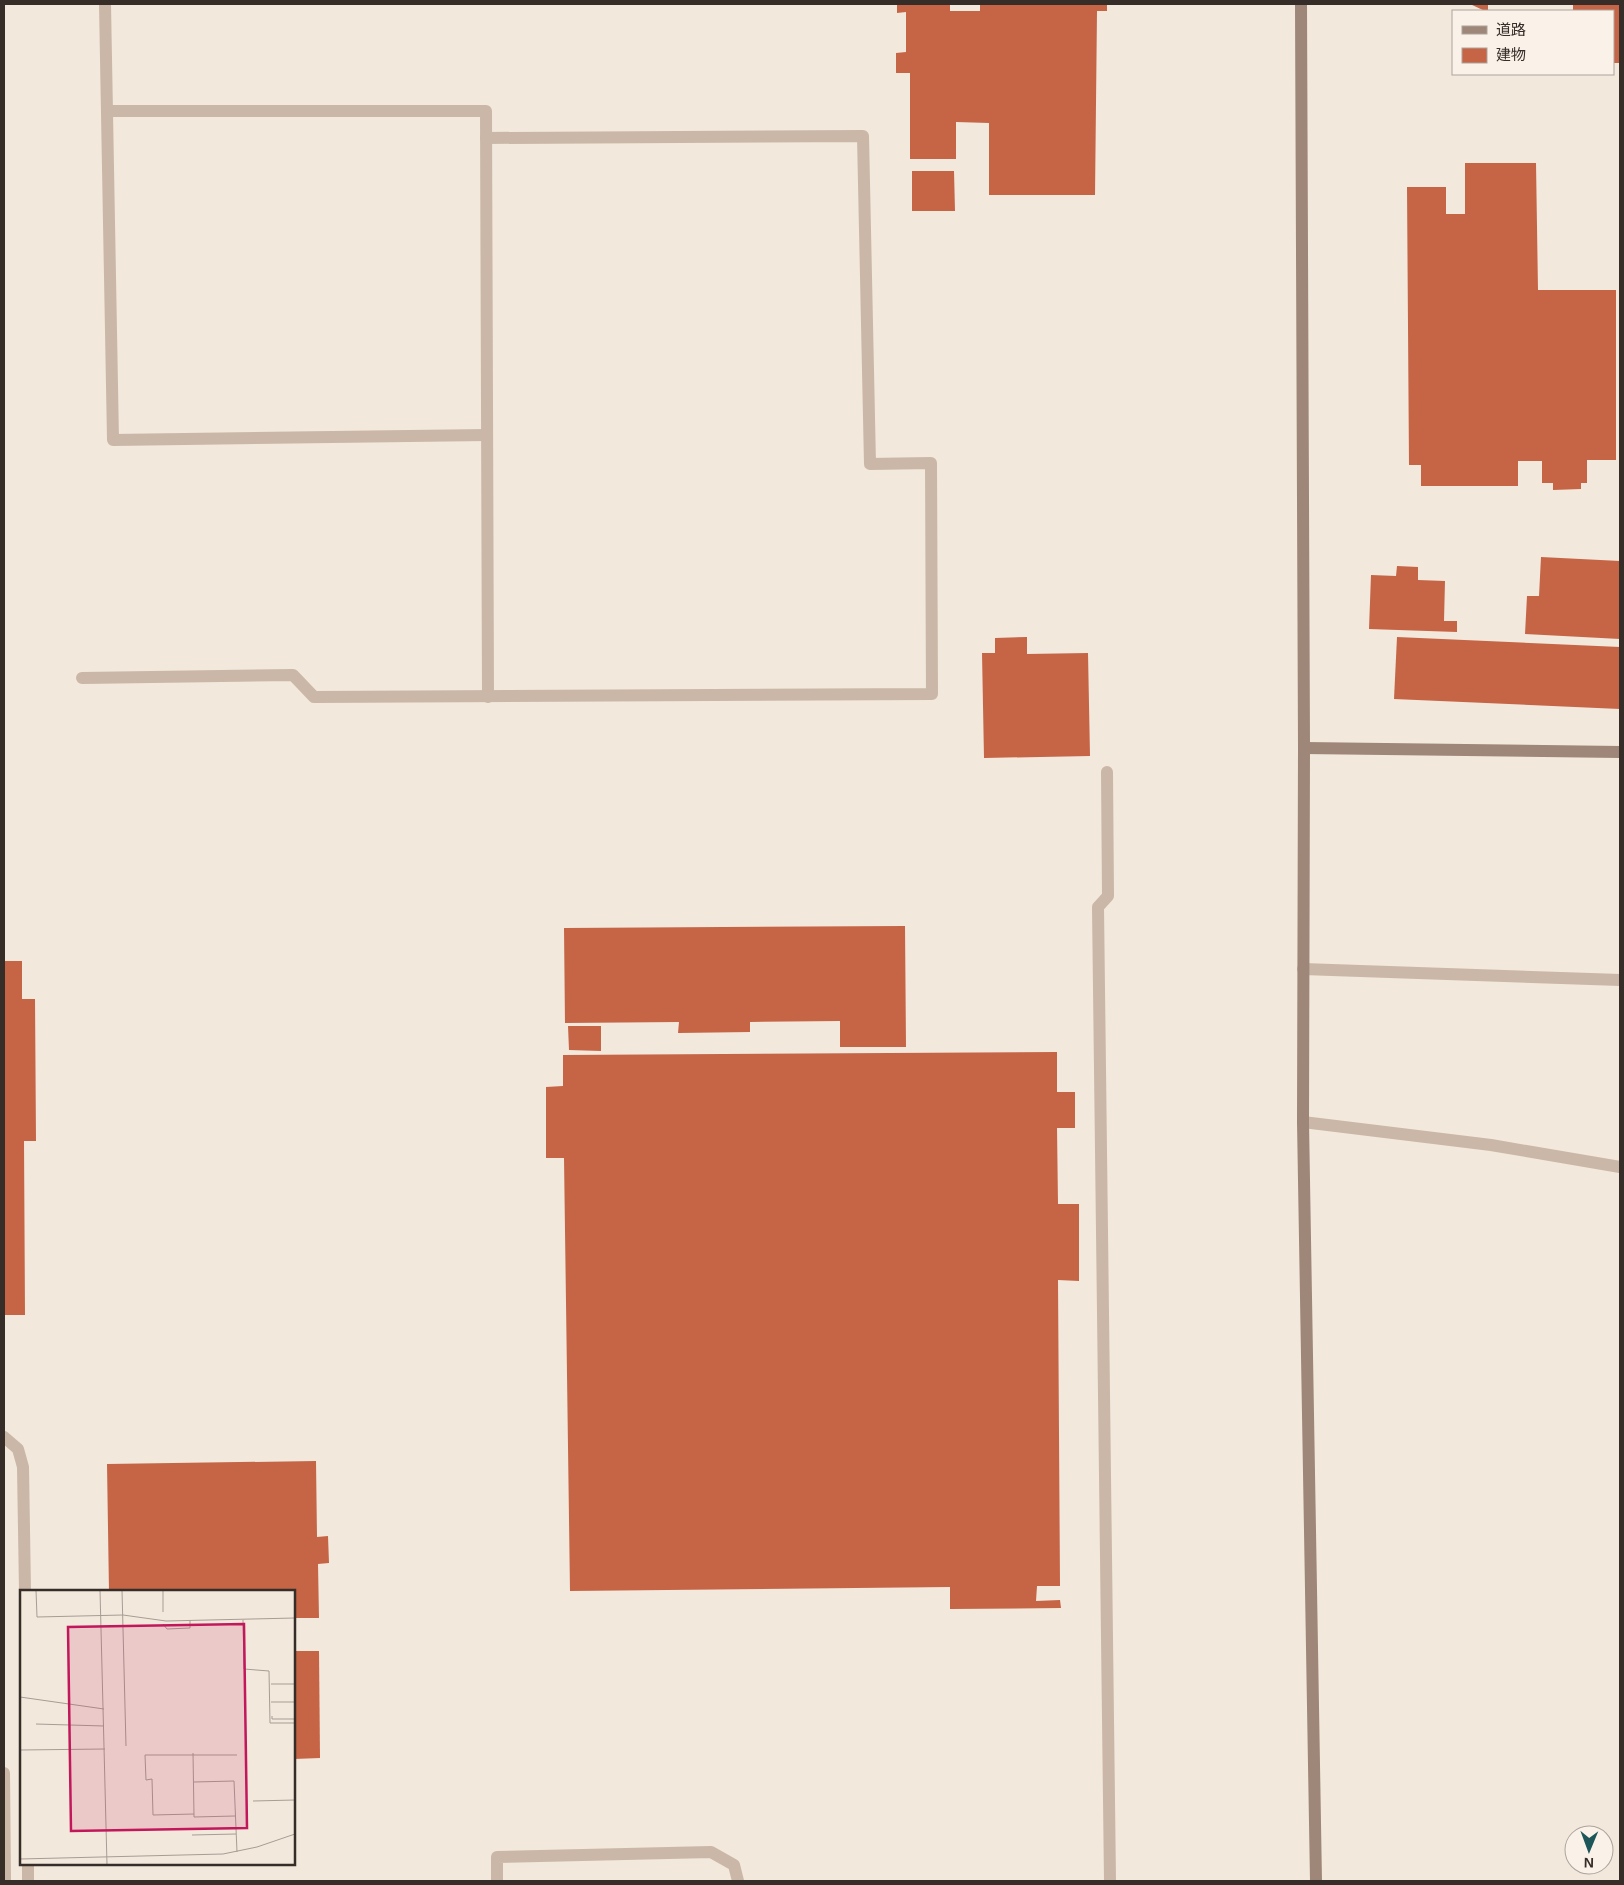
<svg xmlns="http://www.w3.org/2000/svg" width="1624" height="1885" viewBox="0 0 1624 1885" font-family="Helvetica,'Noto Sans JP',sans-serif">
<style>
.building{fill:#c66446}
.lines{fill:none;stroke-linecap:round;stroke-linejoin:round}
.lane{stroke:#cab7a8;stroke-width:12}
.street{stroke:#cab7a8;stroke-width:12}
.secondary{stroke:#9e8679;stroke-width:12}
.inset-road{fill:none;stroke:#a79d94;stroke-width:1}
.view{fill:#c2185b;fill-opacity:0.15;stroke:#c2185b;stroke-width:2.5}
.inset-edge{fill:none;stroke:#372d28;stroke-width:2.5}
</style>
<rect width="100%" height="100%" fill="#f2e8dc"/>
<g class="building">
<polygon points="897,4 950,4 950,11 980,11 980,4 1107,4 1107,11 1097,11 1095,195 989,195 989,123 956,122 956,159 910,159 910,73 896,73 896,53 906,52 906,12 897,13"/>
<polygon points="1470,4 1488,4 1488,11 1485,11"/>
<polygon points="1573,4 1620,4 1620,63 1613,63 1613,11 1573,11"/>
<polygon points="1465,163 1536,163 1538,290 1616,290 1616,460 1587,460 1587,483 1581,483 1581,489 1553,490 1553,483 1542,483 1542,461 1518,461 1518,486 1421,486 1421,465 1409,465 1407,187 1446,187 1446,214 1465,214"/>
<polygon points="912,171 954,171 955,211 912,211"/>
<polygon points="1541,557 1620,561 1620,639 1525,634 1527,596 1539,596"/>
<polygon points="1397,566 1418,567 1418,580 1445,581 1444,621 1457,621 1457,632 1369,629 1371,575 1396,576"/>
<polygon points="1027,637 1027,654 1088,653 1090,756 984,758 982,653 995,653 995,638"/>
<polygon points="1397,637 1620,647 1620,709 1394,699"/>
<polygon points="905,926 906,1047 840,1047 840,1021 750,1022 750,1032 678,1033 679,1022 565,1023 564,928"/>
<polygon points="4,961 22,961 22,999 35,999 36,1141 24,1141 25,1315 4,1315"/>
<polygon points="568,1026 601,1026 601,1051 569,1050"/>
<polygon points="1057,1052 1057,1092 1075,1092 1075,1128 1057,1128 1058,1204 1079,1204 1079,1281 1058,1280 1060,1586 1037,1586 1036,1601 1060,1600 1061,1608 950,1609 950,1587 570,1591 564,1158 546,1158 546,1087 563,1086 563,1055"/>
<polygon points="316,1461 317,1537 328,1536 329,1563 318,1564 319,1618 294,1618 294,1591 109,1591 107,1464"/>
<polygon points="294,1651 319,1651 320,1758 294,1759"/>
</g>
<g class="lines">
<g class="lane">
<polyline points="105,4 113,440 487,435"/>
<polyline points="108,111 486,111 488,697"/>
<polyline points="82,678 293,675 314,697 932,694 931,463 870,464 863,136 486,138"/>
<polyline points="1107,772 1108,896 1098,907 1110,1881"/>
<polyline points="1303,969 1620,980"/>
<polyline points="4,1437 18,1449 23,1467 25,1591"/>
<polyline points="4,1773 5,1881"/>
<polyline points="28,1864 28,1881"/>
<polyline points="497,1881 497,1857 711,1852 734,1865 738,1881"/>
</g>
<polyline class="street" points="1303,1122 1491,1145 1620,1167"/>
<g class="secondary">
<polyline points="1301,4 1304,748 1303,1122 1316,1881"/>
<polyline points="1304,748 1620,752"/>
</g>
</g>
<g transform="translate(20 1590)">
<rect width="275" height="275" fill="#f2e8dc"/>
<path class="inset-road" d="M16 0 17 27 103 25 146 31 275 28M80 0 87 275M102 0 106 156M143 0V22M223 30 224 79 249 81 250 133H275M143 34 147 39 170 38V30M251 94H275M0 107 84 119M251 112H275M252 126V129H275M16 134 84 136M0 160 85 159M173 163 174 227 215 226M174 192 214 191 217 262M233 211 275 210M174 224 133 225 132 189 126 190 125 165H217M172 245 216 244M0 269 203 264 237 257 275 244"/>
<path class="view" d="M224 34 227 238 51 241 48 37Z"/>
<rect width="275" height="275" class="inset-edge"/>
</g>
<rect width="1624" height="1885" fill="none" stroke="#372d28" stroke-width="10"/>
<rect x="1452" y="10" width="162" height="65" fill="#faf2e9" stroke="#aca39c"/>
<rect x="1462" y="26" width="25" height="8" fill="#9e8679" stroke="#aca39c"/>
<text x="1496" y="35" font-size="15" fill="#372d28">道路</text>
<rect x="1462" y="48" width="25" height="15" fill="#c66446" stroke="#aca39c"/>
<text x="1496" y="60" font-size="15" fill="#372d28">建物</text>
<g transform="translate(1589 1850) rotate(181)"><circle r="24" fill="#faf2e9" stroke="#aca39c"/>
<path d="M0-4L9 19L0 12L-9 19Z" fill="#1d5659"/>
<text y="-8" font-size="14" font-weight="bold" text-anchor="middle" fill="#372d28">N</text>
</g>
</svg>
